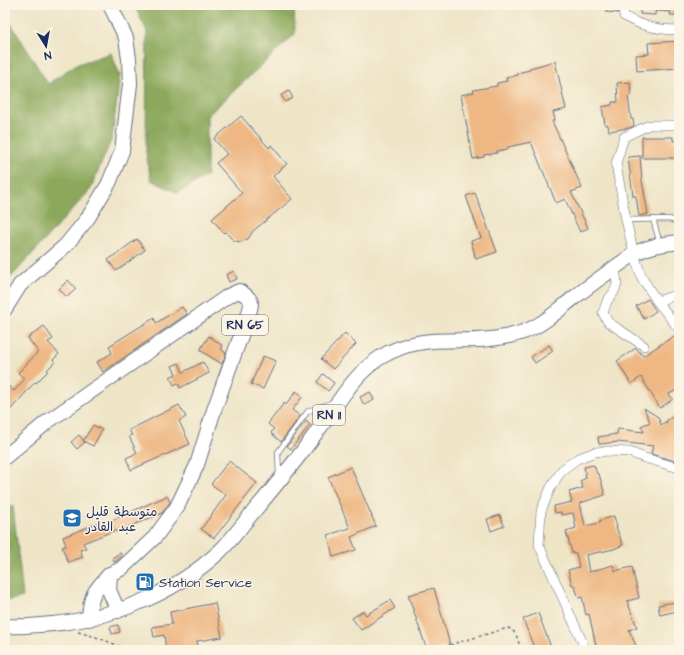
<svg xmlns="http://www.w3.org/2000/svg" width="684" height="655" viewBox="0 0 684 655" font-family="'Architects Daughter','Playpen Sans Arabic',sans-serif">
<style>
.forest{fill:#8ba85b;stroke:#536c5c}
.building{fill:#eeb783}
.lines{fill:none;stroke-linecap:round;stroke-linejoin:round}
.service-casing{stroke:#656f83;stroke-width:6}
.minor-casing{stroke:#656f83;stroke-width:10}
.primary-casing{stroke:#656f83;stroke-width:16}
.path{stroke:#656f83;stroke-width:1.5;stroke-dasharray:3 3;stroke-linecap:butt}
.service{stroke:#fff;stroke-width:4.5}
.minor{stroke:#fff;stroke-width:9}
.primary{stroke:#fff;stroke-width:14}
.labels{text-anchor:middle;stroke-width:3;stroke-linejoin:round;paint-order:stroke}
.shield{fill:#fcf5e5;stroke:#5e6a86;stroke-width:1}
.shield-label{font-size:12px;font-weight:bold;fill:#1b2f5e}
.poi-label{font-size:13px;fill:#1b2f5e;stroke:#fcf5e5;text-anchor:start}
</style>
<rect width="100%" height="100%" fill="#fcf5e5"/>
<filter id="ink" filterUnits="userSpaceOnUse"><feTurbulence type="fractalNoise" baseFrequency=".025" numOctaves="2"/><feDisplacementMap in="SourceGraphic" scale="8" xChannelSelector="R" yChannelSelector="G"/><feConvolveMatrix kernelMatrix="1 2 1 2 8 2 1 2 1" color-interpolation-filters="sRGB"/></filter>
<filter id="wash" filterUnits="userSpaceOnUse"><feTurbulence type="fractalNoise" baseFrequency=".012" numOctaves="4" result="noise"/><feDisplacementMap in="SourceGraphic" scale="16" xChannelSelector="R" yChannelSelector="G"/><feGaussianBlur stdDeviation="0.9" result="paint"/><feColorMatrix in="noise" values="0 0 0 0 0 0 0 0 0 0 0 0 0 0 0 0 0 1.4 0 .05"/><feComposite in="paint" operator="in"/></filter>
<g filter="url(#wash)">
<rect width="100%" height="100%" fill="#eee5c7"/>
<g class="forest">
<polygon points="134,5 294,5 295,34 207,116 207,175 178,193 151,180 146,153 147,31"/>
<polygon points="5,14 48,84 75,65 111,53 120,75 112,138 90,190 13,275 5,281"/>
<polygon points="13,506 23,597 5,601 5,508"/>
</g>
<g id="blocks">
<g class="building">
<polygon points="607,5 617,5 618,13 606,12"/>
<polygon points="640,5 656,5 655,15 640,14"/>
<polygon points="656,5 679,5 679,15 670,15 671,12 656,11"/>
<polygon points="679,41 679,68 637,71 636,55 649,54 648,43"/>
<polygon points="555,61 566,109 553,112 555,120 552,121 582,188 571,192 588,228 580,232 565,199 556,203 531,142 508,147 508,149 497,151 497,153 484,155 484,157 473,159 461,95 474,92 473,90 497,86 497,83 507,81 506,78 518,75 517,73 530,70 530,68"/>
<polygon points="630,82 631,95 628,96 631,119 633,119 634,126 629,128 609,131 608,125 605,125 602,107 612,105 612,102 618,102 617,83"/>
<polygon points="289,91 293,98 285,102 281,95"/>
<polygon points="241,116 269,148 271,145 287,164 273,176 292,199 253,231 248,239 240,242 233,240 225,232 224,233 212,219 242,193 216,163 227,154 214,139"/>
<polygon points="642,137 673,137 673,141 679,141 679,158 642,158"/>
<polygon points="640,156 642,181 648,214 639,216 636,196 633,196 628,157"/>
<polygon points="475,193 497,252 476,259 471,241 481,238 466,196"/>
<polygon points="137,239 145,250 116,271 108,260"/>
<polygon points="234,271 237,279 229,282 226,275"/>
<polygon points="68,280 76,289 67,297 59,289"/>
<polygon points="648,299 656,311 644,319 636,306"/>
<polygon points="182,307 187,314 103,372 97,362 112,353 109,346 154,318 156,323"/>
<polygon points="44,326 53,339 48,342 59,354 53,360 55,362 47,370 48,371 36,383 35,382 5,416 5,383 14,391 25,379 18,373 38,352 28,338"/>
<polygon points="345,333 356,344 333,369 321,359"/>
<polygon points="677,334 679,335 679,389 669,394 673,399 660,408 641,377 631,384 617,361 636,348 643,356"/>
<polygon points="209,336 223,346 221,349 226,353 222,364 201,351 201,348"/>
<polygon points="549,345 553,351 535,363 531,357"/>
<polygon points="263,356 276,361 263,389 251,384"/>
<polygon points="203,362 209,373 180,388 178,383 174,385 170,377 176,374 172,366 179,363 183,372"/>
<polygon points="323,374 334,383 328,391 317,382"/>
<polygon points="296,391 303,396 292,410 300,416 281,442 271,433 274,429 268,424 284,403 286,405"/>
<polygon points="370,392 374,400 364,405 360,397"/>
<polygon points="179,405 186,417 179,421 190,444 131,470 126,458 137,453 129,436 132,435 129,430"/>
<polygon points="644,408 658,417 661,425 665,422 668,424 666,421 679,413 679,462 651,454 653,446 618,442 599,444 598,437 617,434 618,429 644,432 641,426 650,422"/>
<polygon points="306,421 310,425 291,449 287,446"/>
<polygon points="93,425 102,430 93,446 83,441"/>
<polygon points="79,435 85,442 77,449 71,442"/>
<polygon points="229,461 257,483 214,538 201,529 226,495 211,484"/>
<polygon points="594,465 597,474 599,474 605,495 580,503 585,526 600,523 599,521 614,516 617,527 616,527 623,545 614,549 586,555 589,572 613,565 615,571 632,567 639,598 627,601 637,627 629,630 638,650 597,650 589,614 586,615 582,597 579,598 574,585 572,585 568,570 579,567 576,553 572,553 566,531 576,528 573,513 561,515 561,512 555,513 554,506 572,502 569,492 583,488 580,481 586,478 584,467"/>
<polygon points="351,467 376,526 351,537 356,550 333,557 328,535 350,528 328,477"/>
<polygon points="167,496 170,502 162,513 116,532 116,530 83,543 86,548 80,550 83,557 68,562 62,547 66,546 63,537 100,522 101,525"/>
<polygon points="500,515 504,526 491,531 487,519"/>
<polygon points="120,553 122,556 115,562 112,558"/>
<polygon points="434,588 450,645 435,650 427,650 408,595"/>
<polygon points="390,600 395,608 361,630 352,618 363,611 366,615"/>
<polygon points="675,602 677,611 660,615 658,605"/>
<polygon points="215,603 222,637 197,641 199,650 166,650 164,635 154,637 152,627 172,624 170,612"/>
<polygon points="538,613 552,650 535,650 523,619"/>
<polygon points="118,625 120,632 112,634 110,627"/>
</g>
</g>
</g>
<g filter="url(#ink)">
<use href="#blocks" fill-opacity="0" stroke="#656f83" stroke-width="1"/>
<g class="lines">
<g class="service-casing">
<g id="service">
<polyline points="653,219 660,244"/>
<polyline points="626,220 670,219 679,223"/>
<polyline points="279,476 278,452 308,411 334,402"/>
</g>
</g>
<g class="minor-casing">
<g id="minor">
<path d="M623 5 624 16C640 26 659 30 679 30"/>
<polyline points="679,125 649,125 624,137 616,164 626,220 634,254 642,278 657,301 679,329"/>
<polyline points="615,267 617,284 614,292 607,301 603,313 608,322 644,346"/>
<polyline points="657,301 679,294"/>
<polyline points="586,650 539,545 541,511 551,487 562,470 577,459 595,452 609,451 629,452 645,458 679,468"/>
</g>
</g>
<g class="primary-casing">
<g id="primary">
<polyline points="5,309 20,285 66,245 88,218 109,183 122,151 130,84 129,59 126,38 110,5"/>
<path d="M5 457 47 422 228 296 239 291C255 300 252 303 247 319L214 410 197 465 177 507 155 537 121 569 110 574 109 590 118 611"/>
<path d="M89 619C90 595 94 591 110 574"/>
<path d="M5 626C17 627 28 626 40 625 106 621 170 597 219 552 230 542 239 529 249 517 272 490 295 462 316 433 337 406 352 375 381 357 425 330 463 347 509 336 518 334 530 330 538 325 551 318 563 306 575 297 594 282 614 268 634 254 648 246 663 244 679 242"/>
</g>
</g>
<g class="path">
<polyline points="78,632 96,637 130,650"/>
<path d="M439 650 456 643 508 628C517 631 518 641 521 650"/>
</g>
<use href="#service" class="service"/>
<use href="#minor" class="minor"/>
<use href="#primary" class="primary"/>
</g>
</g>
<defs>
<g id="school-square" transform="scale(1)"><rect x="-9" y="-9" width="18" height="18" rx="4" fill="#1f6fb2" stroke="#fcf5e5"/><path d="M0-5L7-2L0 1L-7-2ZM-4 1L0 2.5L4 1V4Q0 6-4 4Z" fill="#fff"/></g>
<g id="fuel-square" transform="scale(1)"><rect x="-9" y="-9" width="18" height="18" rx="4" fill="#1f6fb2" stroke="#fcf5e5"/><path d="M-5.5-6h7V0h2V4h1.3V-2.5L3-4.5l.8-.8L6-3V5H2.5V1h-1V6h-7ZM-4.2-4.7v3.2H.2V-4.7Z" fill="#fff"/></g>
</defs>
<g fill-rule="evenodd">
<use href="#school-square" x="72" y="518"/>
<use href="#fuel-square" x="145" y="582"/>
</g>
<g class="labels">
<g class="shield">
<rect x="222" y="315" width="46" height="20" rx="3"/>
<rect x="313" y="405" width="32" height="20" rx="3"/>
</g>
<g class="shield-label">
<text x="245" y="329">RN 65</text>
<text x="329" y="419">RN 11</text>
</g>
<g class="poi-label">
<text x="86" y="516">متوسطة قليل<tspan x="86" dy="15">عبد القادر</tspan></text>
<text x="159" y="587">Station Service</text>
</g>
</g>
<rect width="684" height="655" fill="none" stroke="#fcf5e5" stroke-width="20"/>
<g transform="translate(46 46) rotate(169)" stroke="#fcf5e5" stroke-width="3" paint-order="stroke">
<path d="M0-3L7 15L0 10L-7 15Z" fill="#1b2f5e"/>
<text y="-6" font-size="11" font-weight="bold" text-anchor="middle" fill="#1b2f5e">N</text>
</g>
</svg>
